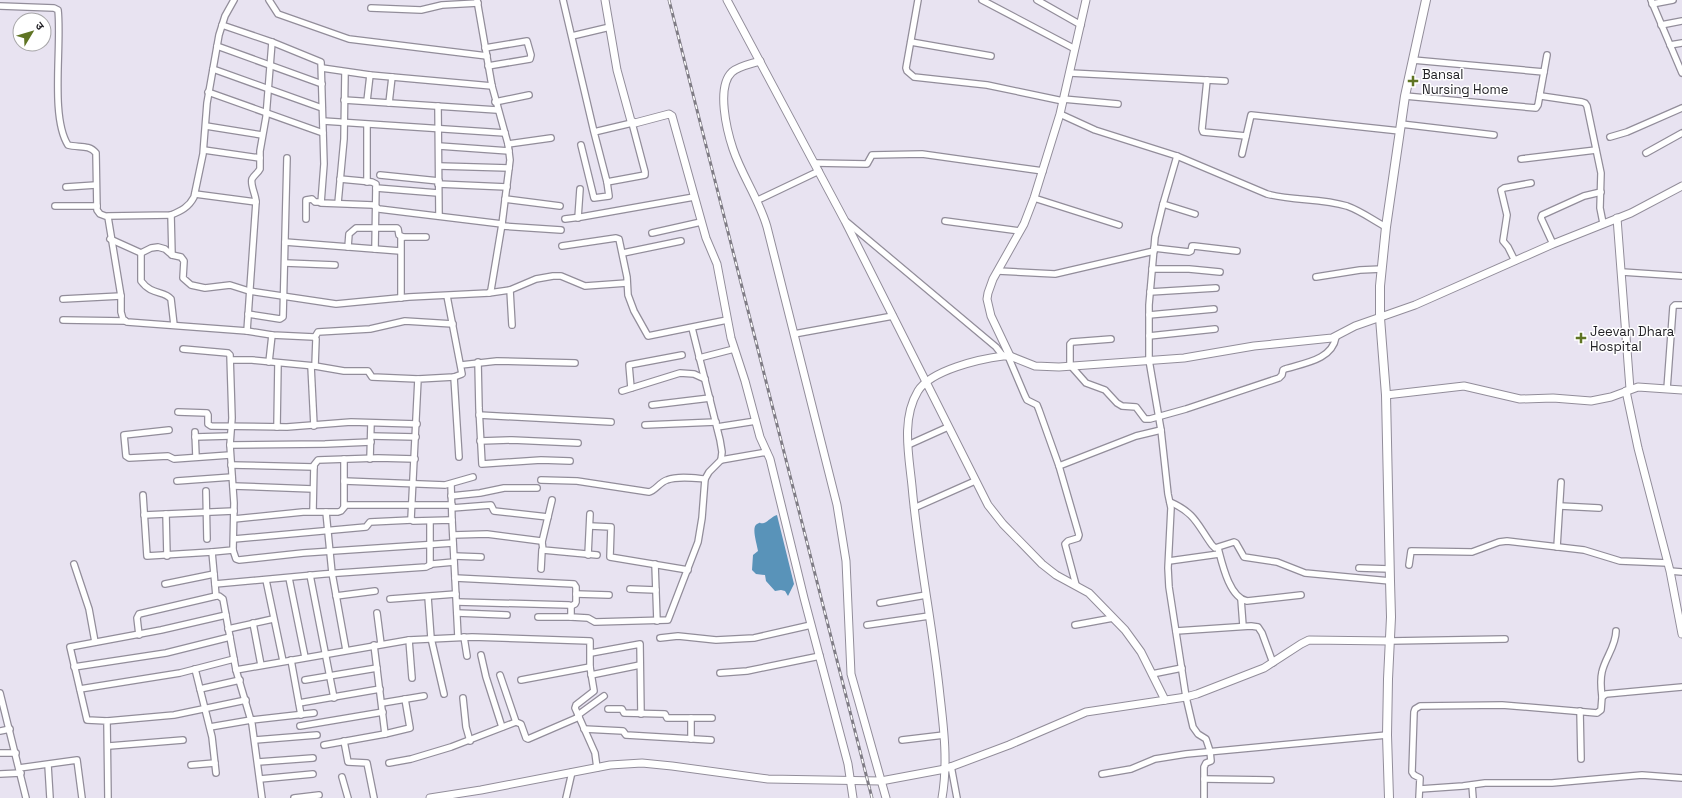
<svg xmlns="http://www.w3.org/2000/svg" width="1682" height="798" viewBox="0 0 1682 798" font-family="'Space Grotesk','Noto Sans Devanagari',sans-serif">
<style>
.water{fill:#5993b9}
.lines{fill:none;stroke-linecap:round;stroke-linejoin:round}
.minor-casing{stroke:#928d9a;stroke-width:8}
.tertiary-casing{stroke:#928d9a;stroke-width:9}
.secondary-casing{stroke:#928d9a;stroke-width:10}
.minor{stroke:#fff;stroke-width:5.5}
.tertiary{stroke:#fff;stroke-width:7}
.secondary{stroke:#fff;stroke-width:8}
.rail-casing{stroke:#7f7c85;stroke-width:3}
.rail{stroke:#fff;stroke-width:1.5;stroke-dasharray:4.5;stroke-linecap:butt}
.poi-dot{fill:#5f7423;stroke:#fff;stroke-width:1.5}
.labels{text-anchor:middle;stroke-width:3;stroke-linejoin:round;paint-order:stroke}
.poi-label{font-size:13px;fill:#222126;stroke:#fff;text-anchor:start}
</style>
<rect width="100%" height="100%" fill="#e8e3f1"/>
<path class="water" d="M777 515 794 584 788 596 785 591 781 590 775 591 766 581 765 575 756 574 752 570 753 555 758 551C757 544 751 527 757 524 762 521 758 524 764 523 769 521 771 517 777 515Z"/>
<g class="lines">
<g class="minor-casing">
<g id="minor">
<polyline points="269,0 278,14 349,39 487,56"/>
<polyline points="563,0 594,132 632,123 645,172 645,175 607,182 594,132"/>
<polyline points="918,0 906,68 907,71 914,77 987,85 1063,101"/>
<polyline points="982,0 1075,49"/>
<polyline points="1037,0 1081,25"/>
<polyline points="1651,0 1682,73"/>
<polyline points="1652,4 1673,0"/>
<path d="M0 6 54 8 58 10C62 45 50 117 68 145 78 148 89 144 96 153L97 210 100 214 108 217 121 296V312L123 319 127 322 247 331 272 335 314 337 316 339 315 366"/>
<polyline points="371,8 421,10 442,5 478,3"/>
<polyline points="222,25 272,42 321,62 324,164 321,203 373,205 379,209 502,224"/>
<polyline points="1661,25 1682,21"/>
<polyline points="572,36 610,27"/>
<polyline points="911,42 991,56"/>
<polyline points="1670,45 1682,43"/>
<polyline points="217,46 322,84"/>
<polyline points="485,48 527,41 531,55 530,59 488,66"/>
<polyline points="1547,55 1540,94 1541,96 1582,102 1585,103 1587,106 1601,173 1600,208 1603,223"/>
<polyline points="1413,60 1544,72"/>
<polyline points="322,68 370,75 492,86"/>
<polyline points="213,69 322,108"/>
<polyline points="1070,73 1225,81"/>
<polyline points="1207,80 1202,129 1203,132 1246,136"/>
<polyline points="208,92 323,133"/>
<polyline points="1405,96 1536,108 1538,105 1540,94"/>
<polyline points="1063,99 1118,104"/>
<polyline points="344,100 497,110"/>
<polyline points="367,101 370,75"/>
<polyline points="495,102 529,95"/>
<polyline points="389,103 392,77"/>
<polyline points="438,106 439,216"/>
<path d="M1060 114 1095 130 1177 156 1267 194C1293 201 1321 198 1347 206 1361 211 1373 220 1386 227"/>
<polyline points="323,121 505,133"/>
<polyline points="1401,124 1494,135"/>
<polyline points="206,126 262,135"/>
<polyline points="1610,137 1627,132 1682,108"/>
<polyline points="508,144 551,138"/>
<polyline points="581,145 594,198 609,196 607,182"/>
<polyline points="439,146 509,151"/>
<polyline points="204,150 260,158"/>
<polyline points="1646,153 1682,133"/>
<polyline points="1242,154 1251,115 1400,131"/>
<polyline points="1177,156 1163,204 1155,237 1149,305 1149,360 1161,430 1168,494 1171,508 1168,568 1169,587 1186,697 1193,727 1198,734 1206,739 1210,751 1211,761 1206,763 1204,767 1204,798"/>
<polyline points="1521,159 1596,150"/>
<polyline points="815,163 867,164 872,155 922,154 1043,171"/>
<polyline points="439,166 509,168"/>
<polyline points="380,175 439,181"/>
<polyline points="340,179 372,182 376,184 375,249"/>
<polyline points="367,182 367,125"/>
<polyline points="438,184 507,187"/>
<polyline points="66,187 96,185"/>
<polyline points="376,188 438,193"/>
<polyline points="195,194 256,202"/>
<polyline points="1034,198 1119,225"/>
<polyline points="505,199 560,206"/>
<polyline points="758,200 819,171"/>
<polyline points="338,203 344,139 345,72"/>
<polyline points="1163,204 1195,214"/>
<polyline points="55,206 97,206"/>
<polyline points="171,215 172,255"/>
<path d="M108 216 171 215C181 211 189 207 194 197L203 154 207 103 219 35 225 16 234 0"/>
<polyline points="578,218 580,189"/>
<polyline points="306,219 306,200 312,199 315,202 321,202"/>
<polyline points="565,219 581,217 694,197"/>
<polyline points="945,221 1020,231"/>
<polyline points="847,222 996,347 1003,356"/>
<polyline points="502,226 561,230"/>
<polyline points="652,233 701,222"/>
<polyline points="110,239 141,253 151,248 158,247 165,249 172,255 181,257 184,261 183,278 191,285 205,288 230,285 249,291 336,304 409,297 489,293 491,290 502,224 510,160 508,144 492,86 477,0"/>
<polyline points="285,242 400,251"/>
<polyline points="1553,244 1541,218 1542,215 1584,196 1601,192"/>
<polyline points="562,246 616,238 619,239 627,277 628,295 634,311 648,336 727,320"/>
<polyline points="348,247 349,234 356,228 397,228 398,229 399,235 403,237"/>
<polyline points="1154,248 1189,252 1191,251 1192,246 1194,246 1237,251"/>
<path d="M141 253V281C152 296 164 290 171 299L174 325"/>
<polyline points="623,253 681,241"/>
<polyline points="1515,261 1508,247 1503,241 1507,215 1501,190 1504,188 1531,183"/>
<polyline points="285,263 335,265"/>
<polyline points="1152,269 1189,269 1220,272"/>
<polyline points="998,271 1055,274 1154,251"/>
<polyline points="1622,272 1682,276"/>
<polyline points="1316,277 1360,270 1382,269"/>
<polyline points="510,290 512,325"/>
<polyline points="1150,292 1216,288"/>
<polyline points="489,293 510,290 536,279 553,276 561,276 585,286 627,283"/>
<polyline points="447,296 462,374 454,377 418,379 411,519 413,521 452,520 458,637"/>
<polyline points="401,298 401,238 404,237 426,237"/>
<polyline points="63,299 121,296"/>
<polyline points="248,314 280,319 283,317 287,158"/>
<polyline points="1149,315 1214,309"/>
<polyline points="63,320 125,321"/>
<path d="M247 331 256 202C256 195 250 185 252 179 254 175 258 173 260 169V151L266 117 272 42"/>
<polyline points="794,334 893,316"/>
<polyline points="1149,336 1215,329"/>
<polyline points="315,337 318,332 370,329 405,321 453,324"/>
<polyline points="183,349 228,353 230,355 232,418 230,445 234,503 233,550 212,552 216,596 219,596 223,599 236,670 252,724 262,798"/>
<polyline points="1008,356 1025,396 1027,400 1037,405 1039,410 1059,466 1079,535 1078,538 1068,541 1065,544 1076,585"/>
<polyline points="699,358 734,349"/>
<polyline points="231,360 252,360 315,366 344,371 368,371 372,377 418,379"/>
<polyline points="269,362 272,335"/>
<polyline points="478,362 479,408 482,464 541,460 570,461"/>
<polyline points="461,365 497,361 575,363"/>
<polyline points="311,366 314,426"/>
<polyline points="1070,366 1070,344 1072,342 1111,339"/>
<path d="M1071 366 1086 383 1105 390 1117 403 1122 406 1136 407 1145 419H1150L1186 409 1279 378 1282 375 1283 370 1285 369C1304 363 1332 360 1336 337"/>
<polyline points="454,377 459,457"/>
<polyline points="631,388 629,365 682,355"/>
<polyline points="1667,389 1673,307 1675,305 1682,305"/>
<polyline points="622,391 680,373 694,374 705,379"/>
<polyline points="652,405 710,398"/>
<polyline points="178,412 207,413 208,415 208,424 211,426 287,427 351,422 417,424"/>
<polyline points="479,415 611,422"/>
<polyline points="645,425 716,422"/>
<polyline points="277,427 278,363"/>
<polyline points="717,427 756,421"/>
<polyline points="169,430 124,435 126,456 129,458 168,456 174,459 230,455"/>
<polyline points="195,432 196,457"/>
<polyline points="371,436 416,437"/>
<polyline points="195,437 230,436"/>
<polyline points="480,441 512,440 578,443"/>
<polyline points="230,445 325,444 371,442"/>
<polyline points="908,445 948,427"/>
<polyline points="370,459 371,423"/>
<polyline points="721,460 767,452"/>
<polyline points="231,465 314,467"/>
<polyline points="1059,466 1136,436 1161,430"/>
<path d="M541 480 577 481 649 492C655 491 660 482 667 480 678 476 693 478 705 479"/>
<polyline points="177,481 232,477"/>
<polyline points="344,481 445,485 473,477"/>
<polyline points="451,484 452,520"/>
<polyline points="233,486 313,489"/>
<polyline points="206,491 207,539"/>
<polyline points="143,495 147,556 212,552"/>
<polyline points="451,496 480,493 504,488 537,488"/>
<path d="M1170 502C1195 513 1197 524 1212 545L1215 548 1234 542 1236 543 1244 557 1277 562 1305 573 1390 581"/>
<polyline points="344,506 344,459"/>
<polyline points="1560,506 1599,508"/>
<polyline points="452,508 491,505 494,511 548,517"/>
<polyline points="914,508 975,481"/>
<polyline points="313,511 314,465 318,460 378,458 415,459"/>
<polyline points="326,512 332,573 346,650"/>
<polyline points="166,514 167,556"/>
<polyline points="144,515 234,511"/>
<polyline points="234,519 303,512 338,512 341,511 346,505 452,505"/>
<polyline points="590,526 611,527 610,557 688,570"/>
<polyline points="453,535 487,534 541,541 542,542 543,550 597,555"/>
<polyline points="234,539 366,527 370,522 412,520"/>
<polyline points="542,542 552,500"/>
<polyline points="1557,547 1561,482"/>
<path d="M1218 548C1222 563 1229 597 1247 601L1301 595"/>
<polyline points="233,550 236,559 239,560 303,553 453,543"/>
<polyline points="588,555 590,514"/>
<polyline points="454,556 481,557"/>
<polyline points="1169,561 1219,554"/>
<polyline points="74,564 89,609 95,642"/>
<polyline points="655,564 657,621"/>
<polyline points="430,565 430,521"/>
<polyline points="1409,565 1411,551 1472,552 1499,542 1507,541 1584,550 1620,561 1668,563"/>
<polyline points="1359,568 1390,569"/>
<polyline points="541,569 542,550"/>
<polyline points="1670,571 1682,572"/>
<polyline points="310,575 334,698"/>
<polyline points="289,578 305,657"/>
<polyline points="455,578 574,584 576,587 576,602 575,604 571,606"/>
<polyline points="266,580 283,661"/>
<polyline points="165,584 214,574"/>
<polyline points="215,584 324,574 426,567 432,564 454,562"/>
<polyline points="630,589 656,590"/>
<polyline points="576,594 609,595"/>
<polyline points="336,596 375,591"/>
<polyline points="428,597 431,638 444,694"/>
<polyline points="390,599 456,594"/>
<polyline points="1241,599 1243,626"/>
<polyline points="457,602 569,605 571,606 571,617 588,618 595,622 668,620 698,542 702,518 705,479 709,472 721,460 722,452 720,440 692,328"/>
<polyline points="880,603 926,595"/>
<polyline points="377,613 381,644"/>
<polyline points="457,613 507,615"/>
<polyline points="538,617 571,617"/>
<polyline points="253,623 261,665"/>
<polyline points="867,625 929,616"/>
<polyline points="1075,625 1113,618"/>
<polyline points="228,629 273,619"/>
<polyline points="1176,631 1251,626 1258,627 1262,633 1273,663"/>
<polyline points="139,635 137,618 139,614 216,596"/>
<polyline points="464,637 467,656"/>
<polyline points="660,638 678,636 716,640 754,638 811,625"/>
<polyline points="409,640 412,678"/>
<polyline points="1390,641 1505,639"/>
<polyline points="591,653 640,644 641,714"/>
<polyline points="481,655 486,677 502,727"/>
<polyline points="291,660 301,715"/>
<polyline points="74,667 166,653 230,637"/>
<polyline points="195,669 212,737 216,773"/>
<polyline points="236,670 409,640 472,637 590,641 590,667 594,691 576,705 575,708 595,753 597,768"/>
<polyline points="720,673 747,671 820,656"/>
<polyline points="1152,674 1182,668"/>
<polyline points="500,675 516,722"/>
<polyline points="591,675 640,665"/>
<polyline points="305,680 377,668"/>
<polyline points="521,680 590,667"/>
<polyline points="80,689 180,673 234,659"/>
<polyline points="200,689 240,680"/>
<polyline points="0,693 26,798"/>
<path d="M1602 697C1601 689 1600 680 1602 672 1605 658 1616 646 1616 631"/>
<polyline points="463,698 466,727 470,741"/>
<polyline points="299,703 380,689"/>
<polyline points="382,703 424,696"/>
<polyline points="608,709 622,709 624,713 665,714 667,718 712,718"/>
<polyline points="1580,711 1581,759"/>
<polyline points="578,715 604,696"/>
<polyline points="691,718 691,739"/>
<polyline points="107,721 174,715 246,700"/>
<polyline points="300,726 383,712"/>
<polyline points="210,727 251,720 314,713"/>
<polyline points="584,729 623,731 626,735 711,740"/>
<polyline points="0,731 10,729"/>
<polyline points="385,734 410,728 405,699"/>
<polyline points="255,740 317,735"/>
<polyline points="902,740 944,735"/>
<polyline points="344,741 348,762 367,763 374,798"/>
<polyline points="324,745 385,734 374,645"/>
<polyline points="109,746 183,740"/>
<polyline points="0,753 16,753"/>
<polyline points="258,762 313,758"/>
<polyline points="389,763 411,759 451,747 516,722 521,724 526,738 528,739 579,717"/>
<polyline points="48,765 50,798"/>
<polyline points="191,765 215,763"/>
<polyline points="951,766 957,798"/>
<polyline points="19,768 77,760 82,798"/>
<polyline points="0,774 21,773"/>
<polyline points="1102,774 1131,769 1155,759 1186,754 1387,735"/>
<polyline points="342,777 348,798"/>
<polyline points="260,779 313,774"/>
<polyline points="1204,779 1271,780"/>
<polyline points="1472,785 1473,798"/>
<polyline points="1420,789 1463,786 1485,783 1552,783 1642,775 1682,778"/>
<polyline points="108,798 107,721 87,720 70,647 161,630 226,615"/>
<polyline points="294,798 319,795"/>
<polyline points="566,798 572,772"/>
<polyline points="1419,798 1420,778 1414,775 1412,772 1414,712 1415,709 1420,706 1502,705 1597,713 1601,710 1602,697 1606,694 1682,687"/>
</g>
</g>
<g class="tertiary-casing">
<g id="tertiary">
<polyline points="605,0 617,70 631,121 635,123 669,114 672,116 706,238 717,264 731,338 745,381 760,437 770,459 804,598 848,764 853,798"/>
<polyline points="727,0 845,221 988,505 1003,524 1042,564 1056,575 1089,593 1125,630 1141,652 1165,700"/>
<path d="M760 61C751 64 739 66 732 72 716 87 727 131 733 149 742 176 759 199 767 227L837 505 846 561 851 674 886 798"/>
<polyline points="1617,218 1630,389"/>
<polyline points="1010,356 991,316 987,299 988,293 993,279 1024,224 1034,198 1060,114 1086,0"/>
<polyline points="1626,391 1638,448 1670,571 1682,634"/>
<polyline points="1386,395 1464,386 1520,399 1553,398 1591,401 1611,397 1638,387 1682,390"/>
<polyline points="430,798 481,790 610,765 642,763 672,766 768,779 881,781 945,769 1009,745 1086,712 1186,697 1197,694 1264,668 1301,644 1309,640 1390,641"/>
<path d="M942 798C948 764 944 730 940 696 933 626 918 556 912 486 909 456 901 419 918 391 931 370 980 359 1003 356H1010L1035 366 1059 367 1184 358 1254 346 1332 338 1355 326 1415 305 1553 244 1631 213 1682 186"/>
</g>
</g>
<g class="secondary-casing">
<polyline id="secondary" points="1389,798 1387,735 1388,679 1391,617 1390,581 1386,395 1380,318 1380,286 1386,227 1405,96 1426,0"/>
</g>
<use href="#minor" class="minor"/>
<use href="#tertiary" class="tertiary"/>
<use href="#secondary" class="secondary"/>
<g class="rail-casing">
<polyline id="rail" points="669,0 872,798"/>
</g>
<use href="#rail" class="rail"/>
</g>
<g class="poi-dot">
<path d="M1411 75h4v4h4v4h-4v4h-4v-4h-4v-4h4z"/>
<path d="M1579 332h4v4h4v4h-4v4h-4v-4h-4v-4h4z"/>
</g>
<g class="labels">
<g class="poi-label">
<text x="1422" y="79">Bansal<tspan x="1422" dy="15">Nursing Home</tspan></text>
<text x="1590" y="336">Jeevan Dhara<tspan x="1590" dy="15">Hospital</tspan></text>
</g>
</g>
<g transform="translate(32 32) rotate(52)"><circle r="19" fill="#ffffff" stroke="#a7a6a8"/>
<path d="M0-3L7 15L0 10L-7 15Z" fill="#5f7423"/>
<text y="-6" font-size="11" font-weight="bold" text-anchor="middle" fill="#222126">उ</text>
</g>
</svg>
